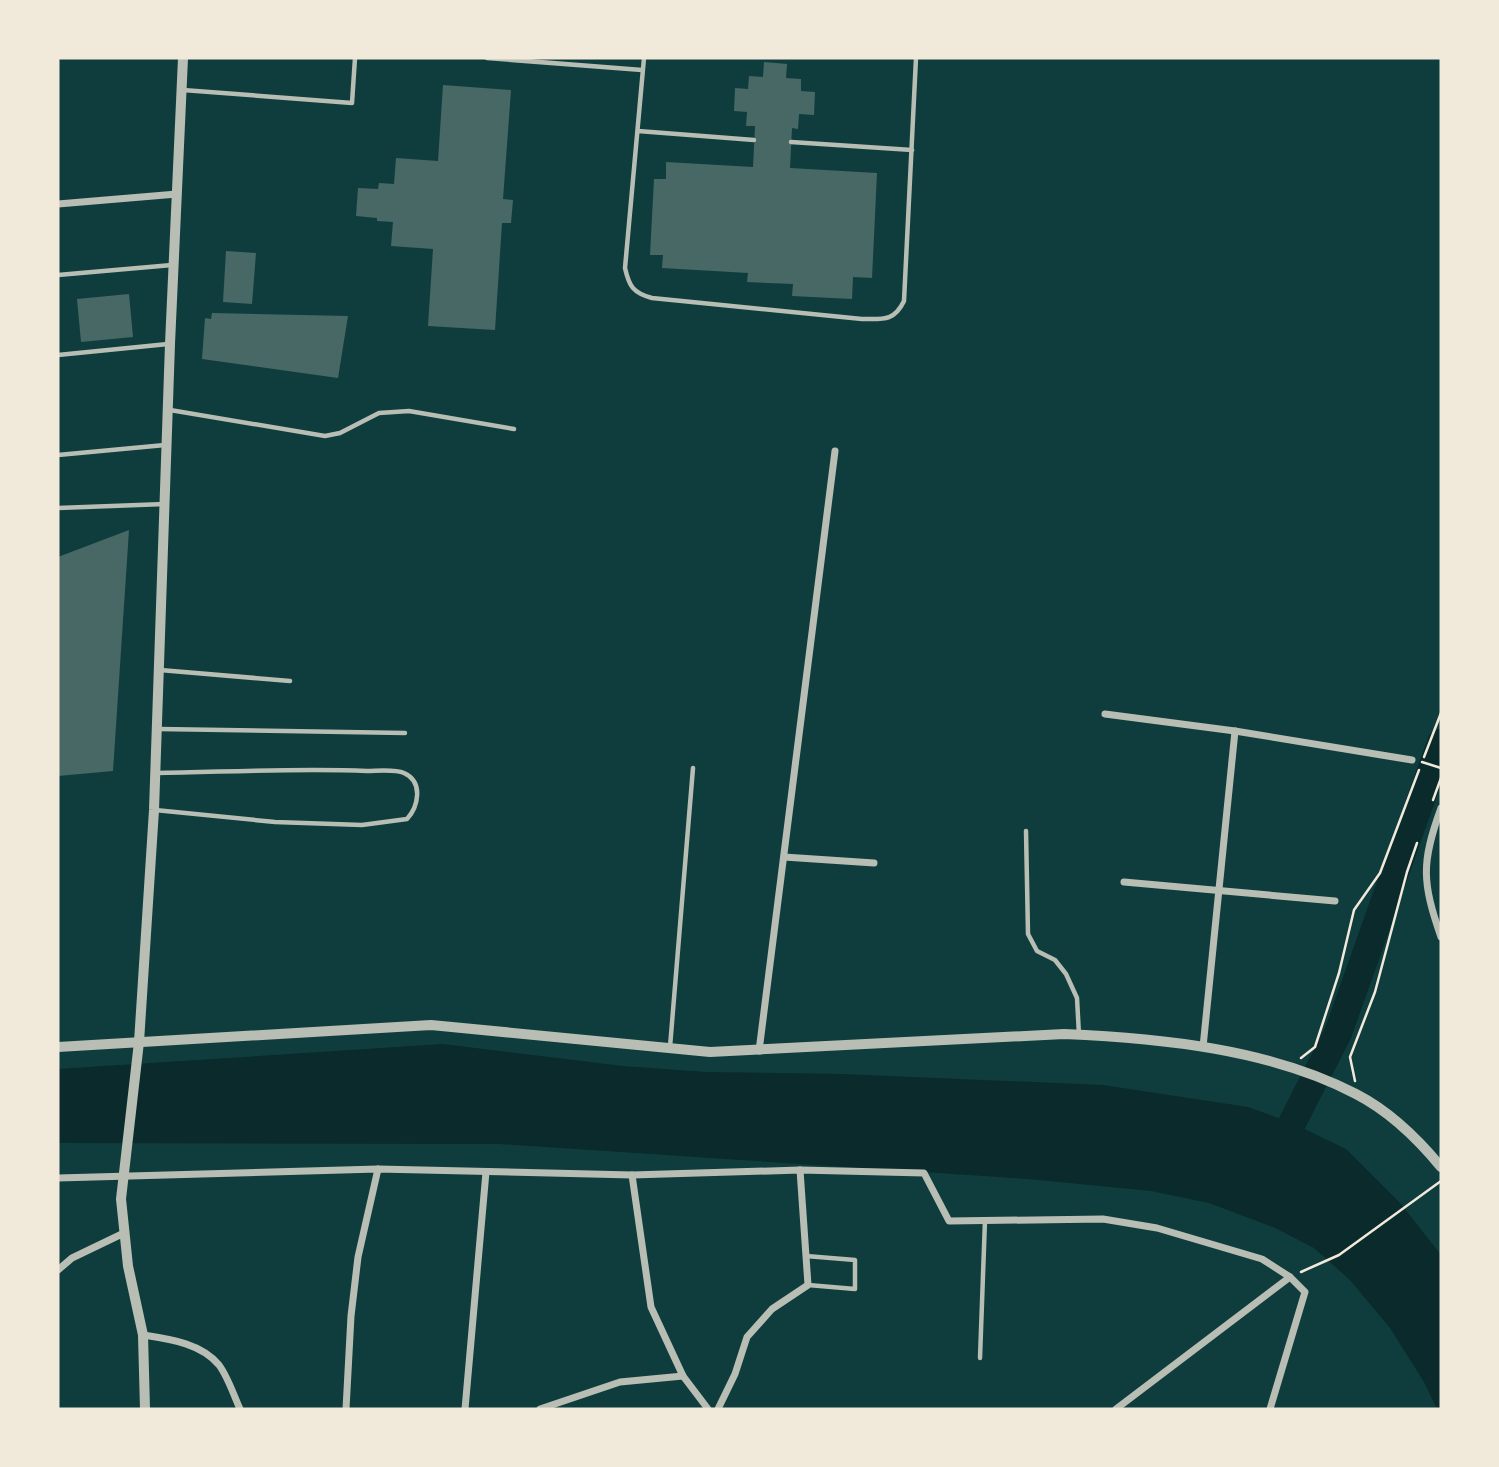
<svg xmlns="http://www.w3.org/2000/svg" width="1499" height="1467" viewBox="0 0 1499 1467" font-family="Helvetica,sans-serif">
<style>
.water{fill:#0a2a2b}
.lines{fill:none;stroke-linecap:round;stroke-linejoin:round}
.river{stroke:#0a2a2b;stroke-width:28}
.building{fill:#486865}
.path{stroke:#f1e9da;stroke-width:2.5}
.service{stroke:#b8beb3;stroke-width:4.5}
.minor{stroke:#b8beb3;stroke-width:7}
.tertiary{stroke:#b8beb3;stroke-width:10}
</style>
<rect width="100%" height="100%" fill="#0f3d3e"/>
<polygon class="water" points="443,1044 623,1066 706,1072 842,1074 1103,1085 1248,1107 1292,1123 1346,1149 1401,1204 1441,1255 1441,1409 1437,1409 1424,1382 1390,1328 1350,1280 1314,1248 1273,1227 1209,1203 1151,1191 1028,1179 499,1144 58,1143 58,1069"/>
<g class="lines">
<polyline class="river" points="1292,1123 1338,1033 1441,743"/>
</g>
<g class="building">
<polygon points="764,62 787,64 786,78 801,79 801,91 815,92 814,115 799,114 798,129 792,128 790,168 877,173 872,278 853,277 852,299 792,296 793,284 747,282 748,273 662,268 663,255 650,255 654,179 666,179 666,162 753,167 755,126 746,126 747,112 734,111 735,88 748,89 749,76 763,77"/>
<polygon points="443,85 511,90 503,199 513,200 511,223 502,223 495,330 428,326 433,249 391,246 393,222 377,221 377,218 356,216 358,188 378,189 379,183 394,184 396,158 438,161"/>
<polygon points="226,251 256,253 252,304 223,302"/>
<polygon points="129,294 133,337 81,342 77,299"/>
<polygon points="212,313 348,316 338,378 202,359 205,318 211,319"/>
<polygon points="129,530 113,771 58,776 58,557"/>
</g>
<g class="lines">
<g class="path">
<polyline points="1424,757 1441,713"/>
<polyline points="1422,762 1441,768"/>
<polyline points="1433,800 1441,778"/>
<polyline points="1301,1058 1315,1047 1339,973 1354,910 1380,873 1419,770"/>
<polyline points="1355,1081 1350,1057 1375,992 1407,872 1417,843"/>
<polyline points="1301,1272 1339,1255 1441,1181"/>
</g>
<g class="service">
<polyline points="487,58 642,70"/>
<path d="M644 58 625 268C629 286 633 293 652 298L862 319C882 319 894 322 904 301L916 58"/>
<polyline points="183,90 352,103 355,58"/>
<polyline points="638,131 754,140"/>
<polyline points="791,142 912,150"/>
<polyline points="58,275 172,265"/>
<polyline points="58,355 168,344"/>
<polyline points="170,410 325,436 340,433 379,413 409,411 514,429"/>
<polyline points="58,455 165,445"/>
<polyline points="58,508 165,504"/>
<polyline points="160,670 290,681"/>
<polyline points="159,729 405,733"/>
<path d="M155 810 275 822 362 825 407 819C418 807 424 782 404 773 395 769 377 771 367 771 297 768 226 772 156 773"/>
<polyline points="1026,831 1028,934 1037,951 1055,960 1066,974 1077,998 1079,1035"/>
<polyline points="670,1047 693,768"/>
<polyline points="806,1256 855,1260 855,1289 808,1285"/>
<polyline points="980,1358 985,1220"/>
</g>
<g class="minor">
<polyline points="58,204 177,194"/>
<polyline points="1105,714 1235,731 1412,760"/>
<path d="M1441 808C1421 863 1422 882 1441 937"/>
<polyline points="784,857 874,863"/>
<polyline points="1124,882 1335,901"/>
<polyline points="1203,1047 1235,731"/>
<polyline points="759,1051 835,451"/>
<polyline points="632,1175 651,1307 683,1376 708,1409"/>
<polyline points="58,1178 378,1169 632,1175 800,1170 924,1173 949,1221 1103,1219 1157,1228 1262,1259 1290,1277 1305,1292 1270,1409"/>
<polyline points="58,1270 72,1258 124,1233"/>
<path d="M143 1335C169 1339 201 1343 219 1365 228 1377 234 1396 240 1409"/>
<polyline points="346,1409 351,1316 358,1257 378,1169"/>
<polyline points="465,1409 486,1172"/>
<polyline points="540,1409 620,1382 683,1376"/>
<polyline points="718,1409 735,1374 747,1337 772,1309 808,1285 800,1170"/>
<polyline points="1116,1409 1290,1277"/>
</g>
<g class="tertiary">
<path d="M58 1047 431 1025 710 1052 1064 1034C1160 1038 1270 1049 1356 1094 1389 1111 1418 1139 1441 1167"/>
<polyline points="145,1409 143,1335 128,1266 121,1199 139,1042 154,810 170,344 183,58"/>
</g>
</g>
<rect width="1499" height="1467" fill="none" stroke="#f1e9da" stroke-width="119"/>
</svg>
